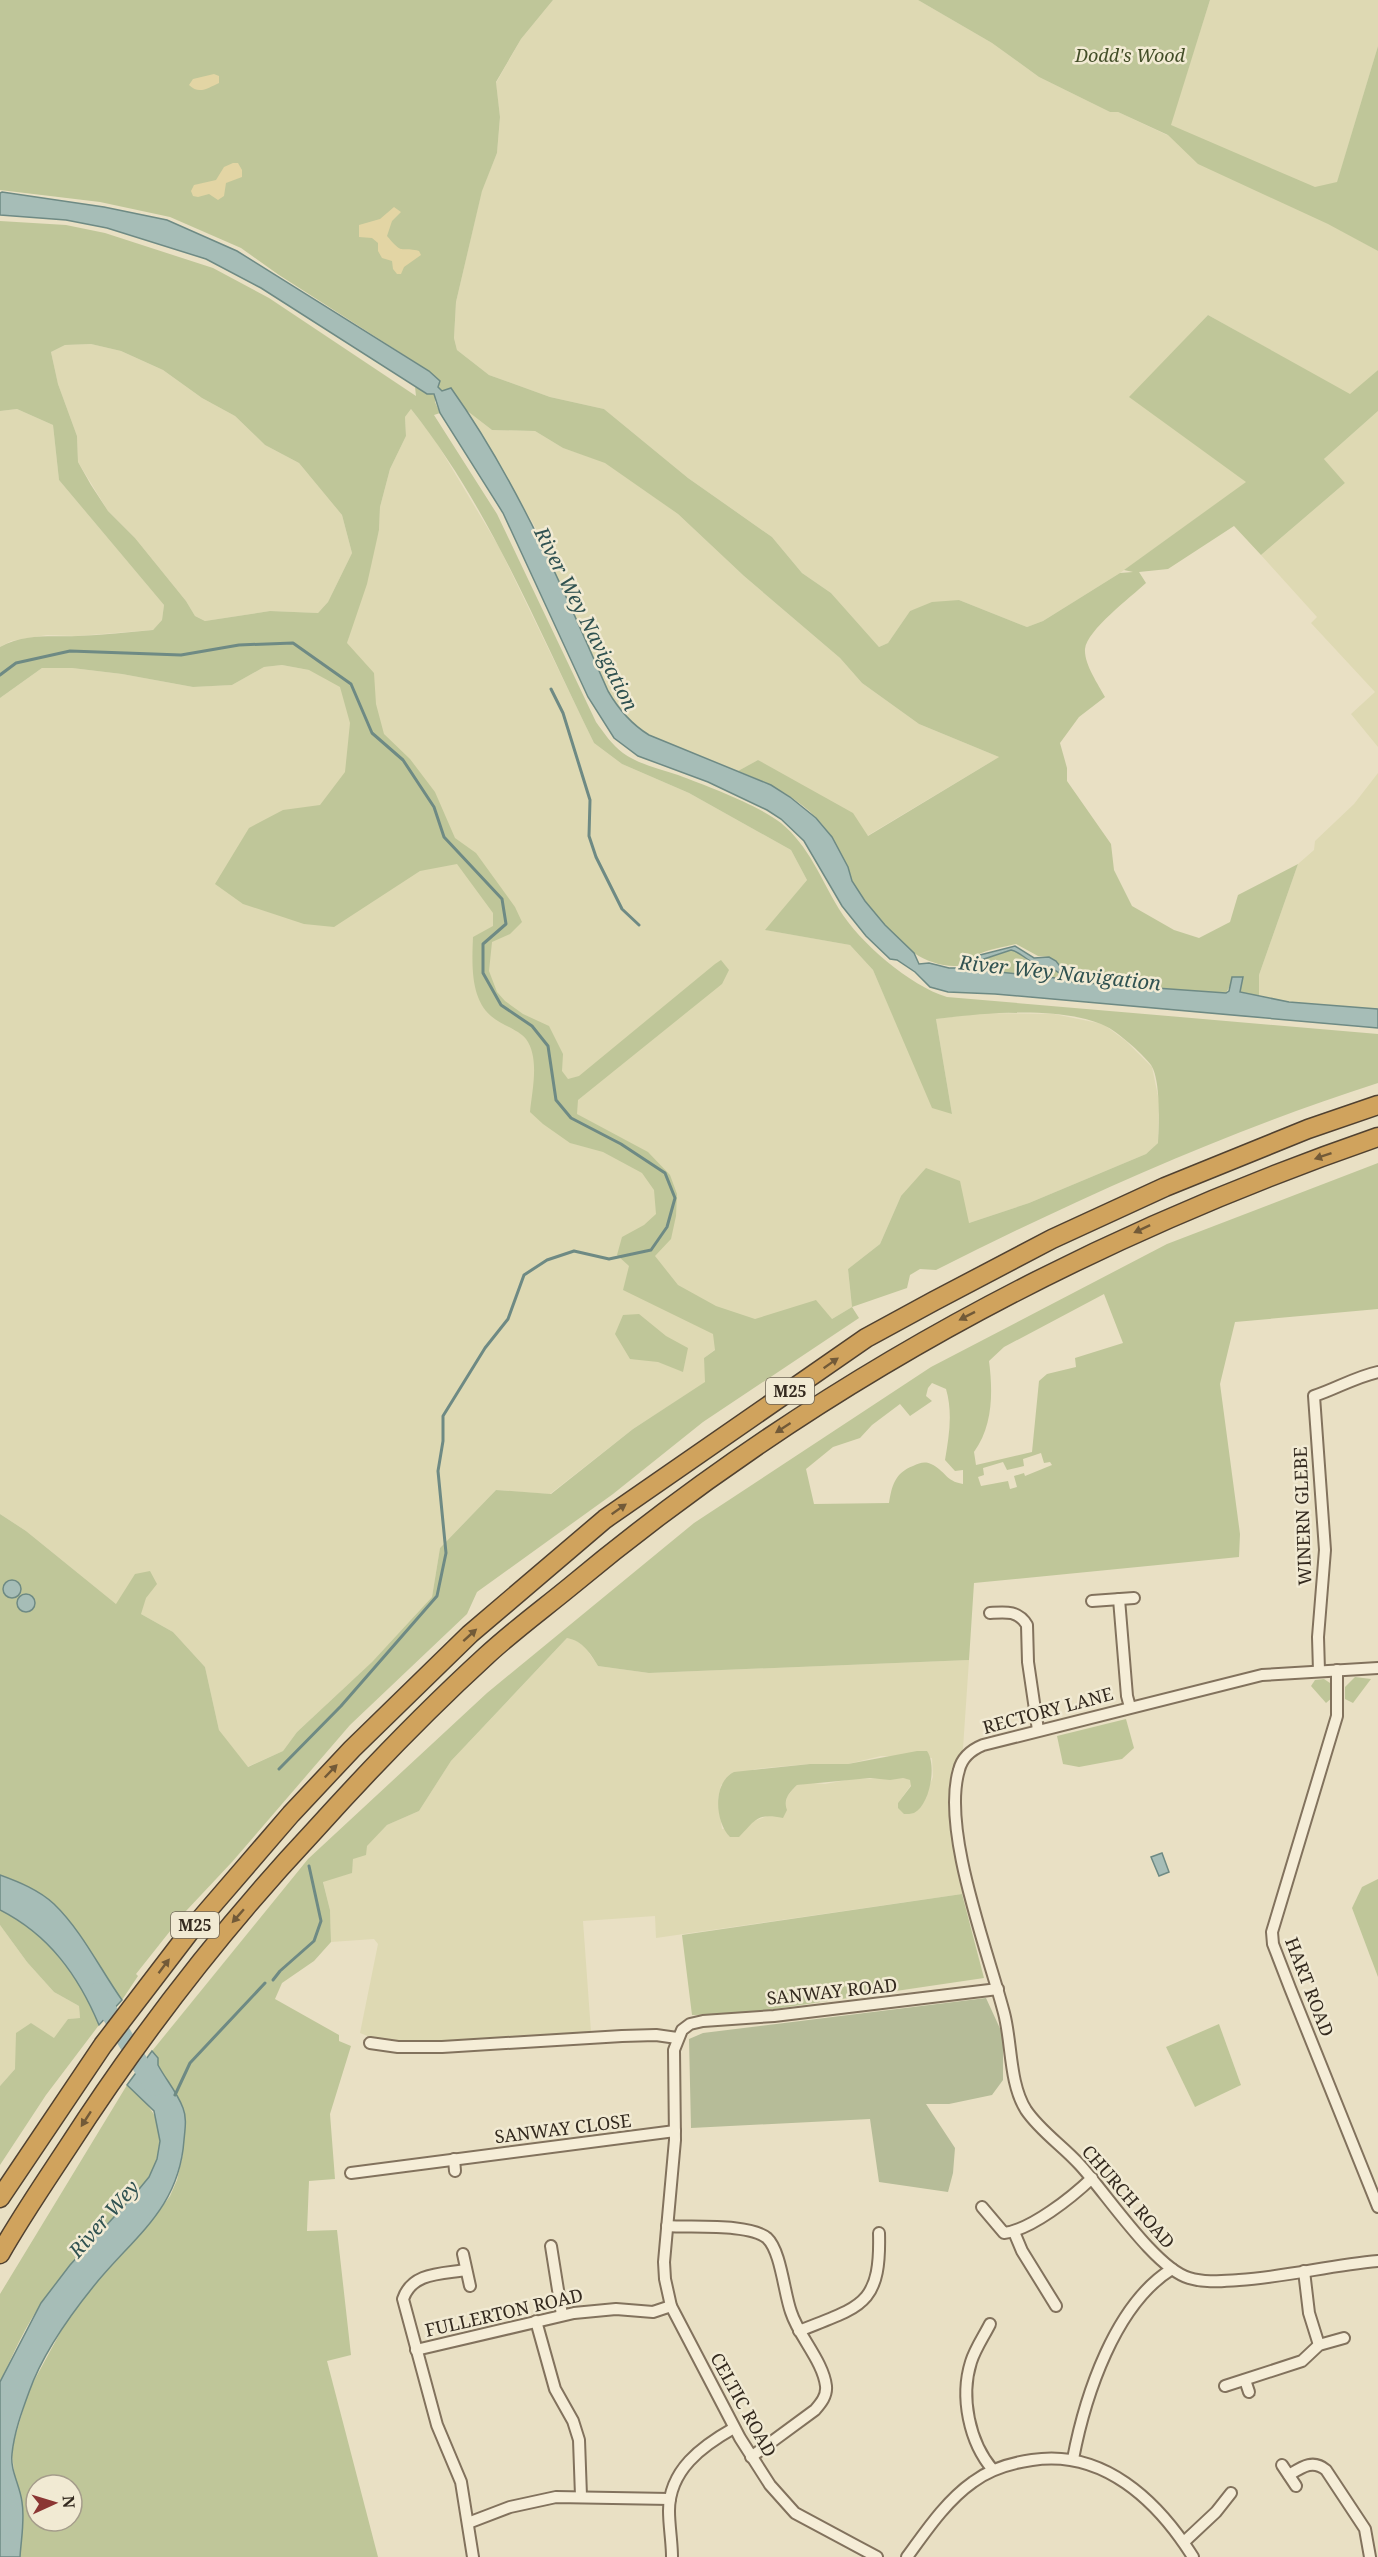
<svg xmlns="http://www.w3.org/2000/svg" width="1378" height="2557" viewBox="0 0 1378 2557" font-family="'Noto Serif',serif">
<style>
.farmland{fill:#ded9b3;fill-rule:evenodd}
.green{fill:#bfc699;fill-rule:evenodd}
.sand{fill:#e3d5a4}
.cemetery{fill:#b6bc98}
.water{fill:#a6bdb7;stroke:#6e8a84;stroke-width:1.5;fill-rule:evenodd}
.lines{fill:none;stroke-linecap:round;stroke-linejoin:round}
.stream{stroke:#6e8a84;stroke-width:3}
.river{stroke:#a6bdb7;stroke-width:18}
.minor-casing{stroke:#82725d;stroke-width:14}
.motorway-casing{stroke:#504130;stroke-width:21}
.minor{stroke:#f5edd7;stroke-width:10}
.motorway{stroke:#d0a35d;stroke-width:18}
.oneway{fill:#725a38}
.labels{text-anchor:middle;stroke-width:5;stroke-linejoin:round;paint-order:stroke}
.shield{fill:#f1ead3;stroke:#6d6455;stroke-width:1.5}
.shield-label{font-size:16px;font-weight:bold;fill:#342a1f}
.park-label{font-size:18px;font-style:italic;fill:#434e28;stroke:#f1ead3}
.street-label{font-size:18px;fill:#342a1f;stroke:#f1ead3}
.water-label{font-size:20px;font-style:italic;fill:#305251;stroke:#f1ead3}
</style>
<rect width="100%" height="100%" fill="#e9e0c4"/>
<g class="farmland">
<polygon points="553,0 918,0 992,43 1039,77 1110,112 1118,112 1167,135 1210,0 1378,0 1378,46 1337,183 1328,223 1378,251 1378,370 1350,395 1208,315 1130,397 1247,482 1120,573 1043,621 1027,627 959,600 910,611 888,643 879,647 831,593 802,573 772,537 688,478 604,409 550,397 489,375 457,350 454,338 456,302 482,190 497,153 500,117 496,83 521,39"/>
<polygon points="91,344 121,351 163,370 202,398 235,416 265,445 299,463 342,515 352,553 328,602 318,613 270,611 205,621 195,616 186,601 135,538 108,511 78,462 77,436 58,384 51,352 65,345"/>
<polygon points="17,409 53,425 59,480 164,605 162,620 153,630 77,636 47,635 11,641 0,647 0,411"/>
<polygon points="411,409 435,440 499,547 594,743 622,764 689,793 791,850 807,880 766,930 850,945 873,970 897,1025 952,1114 936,1019 981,1013 1054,1014 1103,1024 1126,1041 1152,1067 1159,1101 1158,1143 1146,1154 1029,1203 969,1223 901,1196 880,1244 848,1269 852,1307 832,1319 755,1319 704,1358 706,1382 633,1429 550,1494 496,1490 440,1548 432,1597 372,1662 297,1732 283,1751 247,1767 219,1730 205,1667 173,1632 141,1614 122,1609 26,1531 0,1514 0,698 42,668 72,668 122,674 193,687 232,685 264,667 282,665 309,670 347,643 379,530 380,507 390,469 406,436 405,417"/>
<polygon points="466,410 492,430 535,431 563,448 605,462 678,514 744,576 840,658 862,683 919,724 999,757 867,836 758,760 738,771 649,735 637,728 623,713 608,691 534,525"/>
<polygon points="1378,411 1378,747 1351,714 1375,692 1311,623 1317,617 1261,555 1345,483 1324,459"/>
<polygon points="1378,773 1378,1009 1289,1002 1259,997 1259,975 1298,864 1314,850 1315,841 1354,804"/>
<path d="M567 1638 574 1639 585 1647 598 1666 649 1673 969 1660 962 1763 956 1787 970 1895 962 1894 656 1938 655 1916 583 1921 591 2032 417 2042 375 2039 360 2033 378 1944 374 1939 331 1942 330 1910 323 1881 351 1873 353 1859 387 1825 419 1811 451 1761ZM881 1756 932 1758 933 1777 922 1804 898 1803 911 1785V1780L903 1778 852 1779 825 1784 810 1783 797 1785 787 1796 783 1817 770 1815 749 1823 722 1829 718 1799 721 1785 755 1769 810 1764H848Z"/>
<polygon points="0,1925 27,1962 54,1992 79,2006 80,2018 68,2019 54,2039 31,2023 15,2069 0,2086"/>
</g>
<g class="green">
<path d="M0 0H553L521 39 496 82 500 117 497 153 482 191 456 302 454 338 457 350 489 375 550 397 604 409 688 478 772 537 802 573 831 593 879 647 888 643 910 611 932 602 959 600 1027 627 1043 621 1120 573 1133 572 1124 570 1246 482 1129 397 1208 315 1350 394 1378 370V411L1324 459 1345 483 1261 555 1234 526 1168 569 1139 572 1146 583C1131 597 1087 630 1085 649 1084 664 1098 684 1105 697L1079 717 1060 743 1067 768V781L1111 844 1114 870 1132 906 1174 930 1199 938 1230 922 1238 895 1298 864 1259 975V997L1240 992 1242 977 1231 984 1226 993 1071 982 1049 957 1038 956 1016 944C1004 947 988 949 977 955 970 959 964 966 957 966 943 967 926 961 914 953 894 939 861 903 852 881 844 861 837 841 822 824 801 799 769 783 738 771L758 760 853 813 868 836 999 757 919 724 862 683 840 658 744 576 678 514 605 463 563 448 535 431 492 430 466 410 451 388 442 391 438 387 440 381 429 371 279 275 241 248 170 217 100 202 0 190Z"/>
<polygon points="918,0 1210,0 1171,125 1315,187 1337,182 1378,46 1378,251 1328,224 1198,164 1168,135 1118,112 1110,112 1039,77 992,43"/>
<path d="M0 221 66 225 105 233 213 268 269 298 416 396 415 387 436 396 435 402 440 413 434 415 497 514 596 722C604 733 612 745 623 753 638 764 660 769 678 775 707 786 756 804 781 823 809 846 821 879 839 909 859 942 910 986 947 997L1378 1034V1083C1225 1132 1079 1198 936 1270L920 1269 910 1275 907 1288 852 1307 859 1318 703 1422 613 1494 477 1592 467 1614 350 1725 232 1862 186 1911 136 1974 138 1976 122 2000C100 1969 81 1931 54 1904 39 1890 19 1882 0 1875V1514L26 1531 116 1604 135 1574 150 1571 157 1584 146 1598 141 1614 173 1632 205 1667 219 1730 248 1767 283 1751 297 1732 372 1662 432 1597 440 1548 496 1490 551 1494 633 1429 705 1382 704 1358 715 1350 713 1334 623 1290 629 1266 617 1255 622 1237 644 1225 656 1214 654 1190 642 1173 603 1152 570 1143 543 1124 530 1112C532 1091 540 1058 526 1039 518 1029 501 1025 491 1016 470 998 472 963 473 937L493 926V913L457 864 420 871 334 927 304 924 243 904 215 884 249 828 283 810 320 805 345 772 350 723 340 687 309 670 282 665 264 667 232 685 193 687 122 674 72 668H42L0 698V647C24 633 51 637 78 636 103 635 128 632 153 630L162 620 164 605 59 480 53 425 17 409 0 411ZM91 344 121 351 163 370 202 398 235 416 265 445 299 463 342 515 352 553 328 602 318 613 270 611 205 621 195 616 186 601 135 538 108 511 91 485 78 462 77 436 58 384 51 352 65 345ZM411 409C490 508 538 630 594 743L622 764 689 793 791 850 807 880 765 930 850 945 873 970 932 1108 952 1114 936 1019C985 1013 1055 1006 1101 1024 1115 1029 1142 1053 1151 1065 1161 1080 1159 1124 1158 1143L1146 1154 1029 1203 969 1223 960 1181 926 1168 901 1196 880 1244 848 1269 852 1307 832 1319 816 1300 755 1319 716 1306 678 1285 655 1256 671 1239 676 1216 677 1194 670 1175 648 1152 577 1114 578 1100 722 984 729 970 721 960 715 964 579 1076 568 1079 562 1071 563 1054 549 1026 523 1014 505 1001 497 992 489 971 492 942 510 934 522 922 515 907 476 853 455 838 435 792 410 759 384 734 376 704 374 673 347 643 367 584 379 530 380 507 390 469 406 436 405 417Z"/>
<path d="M1011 950C1019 951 1021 956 1028 960 1042 969 1053 964 1065 979L970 969 981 960Z"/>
<path d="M1378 1163V1309L1235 1322 1220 1384 1240 1534 1239 1557 974 1583 969 1660 649 1673 598 1666C590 1653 583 1641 567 1638L451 1761 419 1811 387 1825 367 1846 366 1855 353 1859 352 1873 323 1882 330 1910 331 1942 314 1961 282 1983 275 1999 339 2035V2041L351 2046 330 2114 335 2179 309 2181 307 2231 337 2230 351 2355 327 2361 378 2557H20L22 2501 15 2478 12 2455 14 2441 29 2390 66 2322 91 2289 147 2227 170 2196 177 2180 183 2154V2109L158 2065V2058L152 2051 308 1859 487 1693 694 1523 931 1367 1167 1244ZM1104 1294 1123 1343 1075 1358 1076 1367 1047 1374 1039 1381 1032 1452 976 1465 974 1452C993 1426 993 1392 989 1361L1004 1347ZM932 1383 946 1389C953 1413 949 1436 945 1460L955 1471 963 1470V1484C945 1481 946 1471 931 1464 924 1461 920 1463 913 1466 895 1473 892 1485 889 1503L814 1504 806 1469 833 1447 860 1438 872 1425 900 1404 910 1416 932 1401 926 1396 928 1388ZM1041 1453 1044 1463 1050 1462 1052 1465 1025 1476 1024 1473 1014 1476 1017 1487 1010 1489 1008 1481 981 1486 978 1477 984 1475 983 1468 1003 1462 1007 1470 1024 1466 1023 1459ZM36 2485H72V2521H36Z"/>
<polygon points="639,1314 666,1336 688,1348 683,1372 658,1362 630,1359 615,1334 623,1315"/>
<polygon points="1355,1677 1371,1679 1353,1703 1345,1699 1345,1687"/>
<polygon points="1324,1679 1333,1685 1333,1697 1326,1703 1311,1686 1315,1680"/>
<polygon points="1126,1719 1134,1748 1122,1759 1079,1767 1063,1764 1057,1736"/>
<path d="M917 1751H927C937 1765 930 1805 914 1813 911 1814 907 1814 904 1814L898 1808V1803L911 1786 910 1780 903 1778 890 1780 870 1778 797 1785C789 1793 783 1799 787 1810L783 1818C757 1812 755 1821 739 1837H730C715 1822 712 1783 734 1772L810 1764H848Z"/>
<polygon points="1378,1879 1378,1977 1352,1908 1362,1887"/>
<polygon points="962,1894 984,1978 740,2014 692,2015 682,1935"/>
<path d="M0 1910C48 1934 79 1976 99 2025L46 2095 0 2165V2086L15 2069 16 2033 31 2023 54 2038 68 2019 80 2018 79 2006 54 1992 27 1962 0 1925Z"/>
<polygon points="1219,2024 1241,2085 1195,2107 1166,2047"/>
<path d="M127 2085C146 2103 160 2113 160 2141 160 2186 98 2232 71 2265 61 2277 52 2289 43 2301 25 2326 13 2355 0 2382V2294Z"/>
</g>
<g class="sand">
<path d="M214 74 219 76V83C208 88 199 95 189 85L193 79Z"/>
<polygon points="233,163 238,163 242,170 242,177 226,183 224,196 218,200 209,194 198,197 193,196 191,191 194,185 216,180 224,167"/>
<path d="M394 207 401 212 392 221 387 236C404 256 399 246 419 251L421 255 404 267 401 274H397L393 269 392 261 382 258 378 251V243L372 238 359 237V225L380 219Z"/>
</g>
<polygon class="cemetery" points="986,1998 1003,2035 1003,2080 992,2095 949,2104 926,2104 955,2148 953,2173 948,2192 879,2182 870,2119 691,2128 689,2039 703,2033"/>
<g class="water">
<path d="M2 192 104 207 167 220 237 251 429 371 440 381 438 387 442 391 451 388C518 482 562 587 608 691 619 710 631 724 649 735L771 785 790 797 816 818 832 837 848 867 852 881 865 901 885 925 914 953 919 964 929 963 949 968H962L980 955 1015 946 1034 958 1049 957 1056 961 1072 982 1226 993 1229 991 1232 977H1243L1240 992 1289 1002 1378 1009V1028L995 994 948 992 930 987 915 972 897 960 890 959 866 936 842 906 804 841 781 819 767 810 708 782 638 756 614 738 588 697 503 513 440 413 434 394H427L261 288 206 259 107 228 66 220 0 215V193ZM1011 950C1020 952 1024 958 1032 962 1046 969 1054 965 1065 979L970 969 981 960Z"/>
<circle cx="12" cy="1589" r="9"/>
<circle cx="26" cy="1603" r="9"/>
<polygon points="1162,1853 1169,1872 1159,1876 1151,1857"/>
<path d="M0 1875C19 1882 39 1890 54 1904 82 1931 100 1969 122 2000L99 2025C78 1975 49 1935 0 1910Z"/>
<path d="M152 2051 158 2058V2065C166 2080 177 2092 183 2108 187 2118 185 2129 184 2140 179 2210 133 2237 93 2287 68 2318 42 2355 29 2392 22 2411 14 2433 12 2454 10 2471 20 2485 22 2502 25 2520 21 2540 20 2557H0V2382L41 2303 70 2265 135 2194 149 2177 157 2159 160 2141 154 2111 127 2085Z"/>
</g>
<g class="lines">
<g class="stream">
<polyline points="0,675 16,663 70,651 181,655 239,645 293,643 351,684 372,733 403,760 434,807 444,837 502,899 506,924 483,944 483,973 501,1005 532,1026 548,1046 556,1100 571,1118 621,1144 665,1173 675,1198 667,1227 651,1250 609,1259 574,1251 547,1260 524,1275 508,1319 485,1348 443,1416 443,1441 438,1471 446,1553 437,1596 341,1706 279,1769"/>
<polyline points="551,689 563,713 590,800 589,836 596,857 622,909 639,925"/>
<polyline points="273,1980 280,1971 314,1941 321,1921 309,1866"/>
<polyline points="175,2095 190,2063 265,1983"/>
</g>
<polyline class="river" points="97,1992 154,2087"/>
<g class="minor-casing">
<g id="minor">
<polyline points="1119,1599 1127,1696 1130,1707"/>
<polyline points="1092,1601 1134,1598"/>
<path d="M990 1613C1005 1612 1018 1610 1027 1625L1028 1662 1038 1730"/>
<path d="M1378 1668 1262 1675 983 1745C971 1750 962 1757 959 1770 941 1830 988 1951 1004 2013 1012 2043 1009 2083 1026 2110 1040 2131 1063 2146 1080 2165 1106 2193 1155 2268 1189 2278 1205 2283 1222 2281 1239 2280 1286 2277 1331 2265 1378 2261"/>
<polyline points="1337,1670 1337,1716 1272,1932 1273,1944 1290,1988 1378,2207"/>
<path d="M1319 1671 1318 1637 1325 1550 1314 1396C1336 1389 1355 1377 1378 1372"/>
<polyline points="370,2043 398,2047 442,2047 622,2036 656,2035 677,2038"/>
<polyline points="454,2159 455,2171"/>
<polyline points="351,2173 675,2131"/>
<path d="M982 2207 1004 2233C1031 2230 1072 2197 1092 2178"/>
<path d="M667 2226C691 2228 749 2223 767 2238 781 2251 784 2293 791 2312 799 2337 823 2361 826 2386 827 2396 821 2403 815 2410L751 2457"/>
<polyline points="1014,2232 1022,2251 1056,2306"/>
<polyline points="551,2246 562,2315"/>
<polyline points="463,2254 470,2286"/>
<path d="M466 2270C442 2274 412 2272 403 2299L437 2425 461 2482 473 2557"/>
<polyline points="1304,2271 1309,2313 1319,2345"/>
<polyline points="536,2321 555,2389 573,2421 579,2440 581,2496"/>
<path d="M990 2324C984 2336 975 2349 971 2362 960 2397 969 2442 993 2470"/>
<path d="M799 2331C861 2306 881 2306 879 2233"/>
<polyline points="416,2350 574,2313 616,2309 653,2312 671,2306"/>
<polyline points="1245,2380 1249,2392"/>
<polyline points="1225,2386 1302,2361 1319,2345 1344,2338"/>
<path d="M1073 2459C1085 2396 1115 2304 1172 2269"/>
<polyline points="1282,2465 1296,2486"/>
<path d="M1289 2475C1302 2467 1313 2459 1326 2470L1365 2529 1370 2557"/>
<polyline points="468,2523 510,2507 556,2497 670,2499"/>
<polyline points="1184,2542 1216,2512 1231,2493"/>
<path d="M672 2557C672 2542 669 2526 669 2511 669 2470 702 2446 734 2428"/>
<polyline points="877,2557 795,2513 770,2485 740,2438 671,2306 665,2279 664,2262 675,2140 674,2050 682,2030 690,2024 703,2021 774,2016 998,1989"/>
<path d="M907 2557C926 2531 946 2501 973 2482 990 2469 1011 2463 1032 2460 1103 2449 1157 2500 1193 2557"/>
</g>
</g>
<g class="motorway-casing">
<g id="motorway">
<polyline points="0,2198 103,2045 191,1930 291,1814 352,1749 470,1634 605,1519 866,1338 934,1301 1052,1239 1165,1187 1308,1129 1378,1105"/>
<path d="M0 2254C21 2217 45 2182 68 2147 141 2034 222 1929 314 1831 369 1770 426 1711 486 1656 513 1631 543 1609 571 1586 811 1386 1083 1239 1378 1137"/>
</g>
</g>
<use href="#minor" class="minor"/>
<use href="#motorway" class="motorway"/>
</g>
<defs><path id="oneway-solid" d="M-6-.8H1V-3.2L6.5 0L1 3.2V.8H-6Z" transform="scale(1.5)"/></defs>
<g class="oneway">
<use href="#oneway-solid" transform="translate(1323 1156) rotate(161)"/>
<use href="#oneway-solid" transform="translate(1142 1229) rotate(155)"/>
<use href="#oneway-solid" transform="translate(967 1316) rotate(153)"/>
<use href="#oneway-solid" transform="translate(831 1363) rotate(-35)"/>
<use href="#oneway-solid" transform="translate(783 1428) rotate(147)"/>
<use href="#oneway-solid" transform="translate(619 1509) rotate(-35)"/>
<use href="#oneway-solid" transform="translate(470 1635) rotate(-42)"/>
<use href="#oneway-solid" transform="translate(331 1771) rotate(-46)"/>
<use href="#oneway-solid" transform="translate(238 1916) rotate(131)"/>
<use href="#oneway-solid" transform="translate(164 1966) rotate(-53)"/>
<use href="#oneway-solid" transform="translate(86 2119) rotate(123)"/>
</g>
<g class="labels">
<g class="shield">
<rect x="766" y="1378" width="48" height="26" rx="4.5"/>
<rect x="171" y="1912" width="48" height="26" rx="4.5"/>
</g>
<g class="shield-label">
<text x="790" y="1397">M25</text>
<text x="195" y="1931">M25</text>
</g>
<g class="park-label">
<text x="1130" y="62">Dodd's Wood</text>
</g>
<g class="street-label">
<text transform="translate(1303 1516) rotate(-92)" y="6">WINERN GLEBE</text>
<text transform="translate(1048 1711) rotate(-15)" y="6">RECTORY LANE</text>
<text transform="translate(1309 1987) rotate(69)" y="6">HART ROAD</text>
<text transform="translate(832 1992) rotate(-6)" y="6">SANWAY ROAD</text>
<text transform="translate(563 2129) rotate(-7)" y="6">SANWAY CLOSE</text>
<text transform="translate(1128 2197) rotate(49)" y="6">CHURCH ROAD</text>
<text transform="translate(504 2313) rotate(-13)" y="6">FULLERTON ROAD</text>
<text transform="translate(743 2405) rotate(61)" y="6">CELTIC ROAD</text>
</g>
<g class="water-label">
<text transform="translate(586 619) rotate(63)" y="7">River Wey Navigation</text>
<text transform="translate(1060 973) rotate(6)" y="7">River Wey Navigation</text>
<text transform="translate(104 2219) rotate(-49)" y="7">River Wey</text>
</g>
</g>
<g transform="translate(54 2503) rotate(86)"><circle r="28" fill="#f1ead3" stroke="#a59d8b" stroke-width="1.5"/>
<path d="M0-4.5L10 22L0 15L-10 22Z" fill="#8b3633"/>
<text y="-9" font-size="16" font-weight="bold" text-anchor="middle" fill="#342a1f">N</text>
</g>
</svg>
